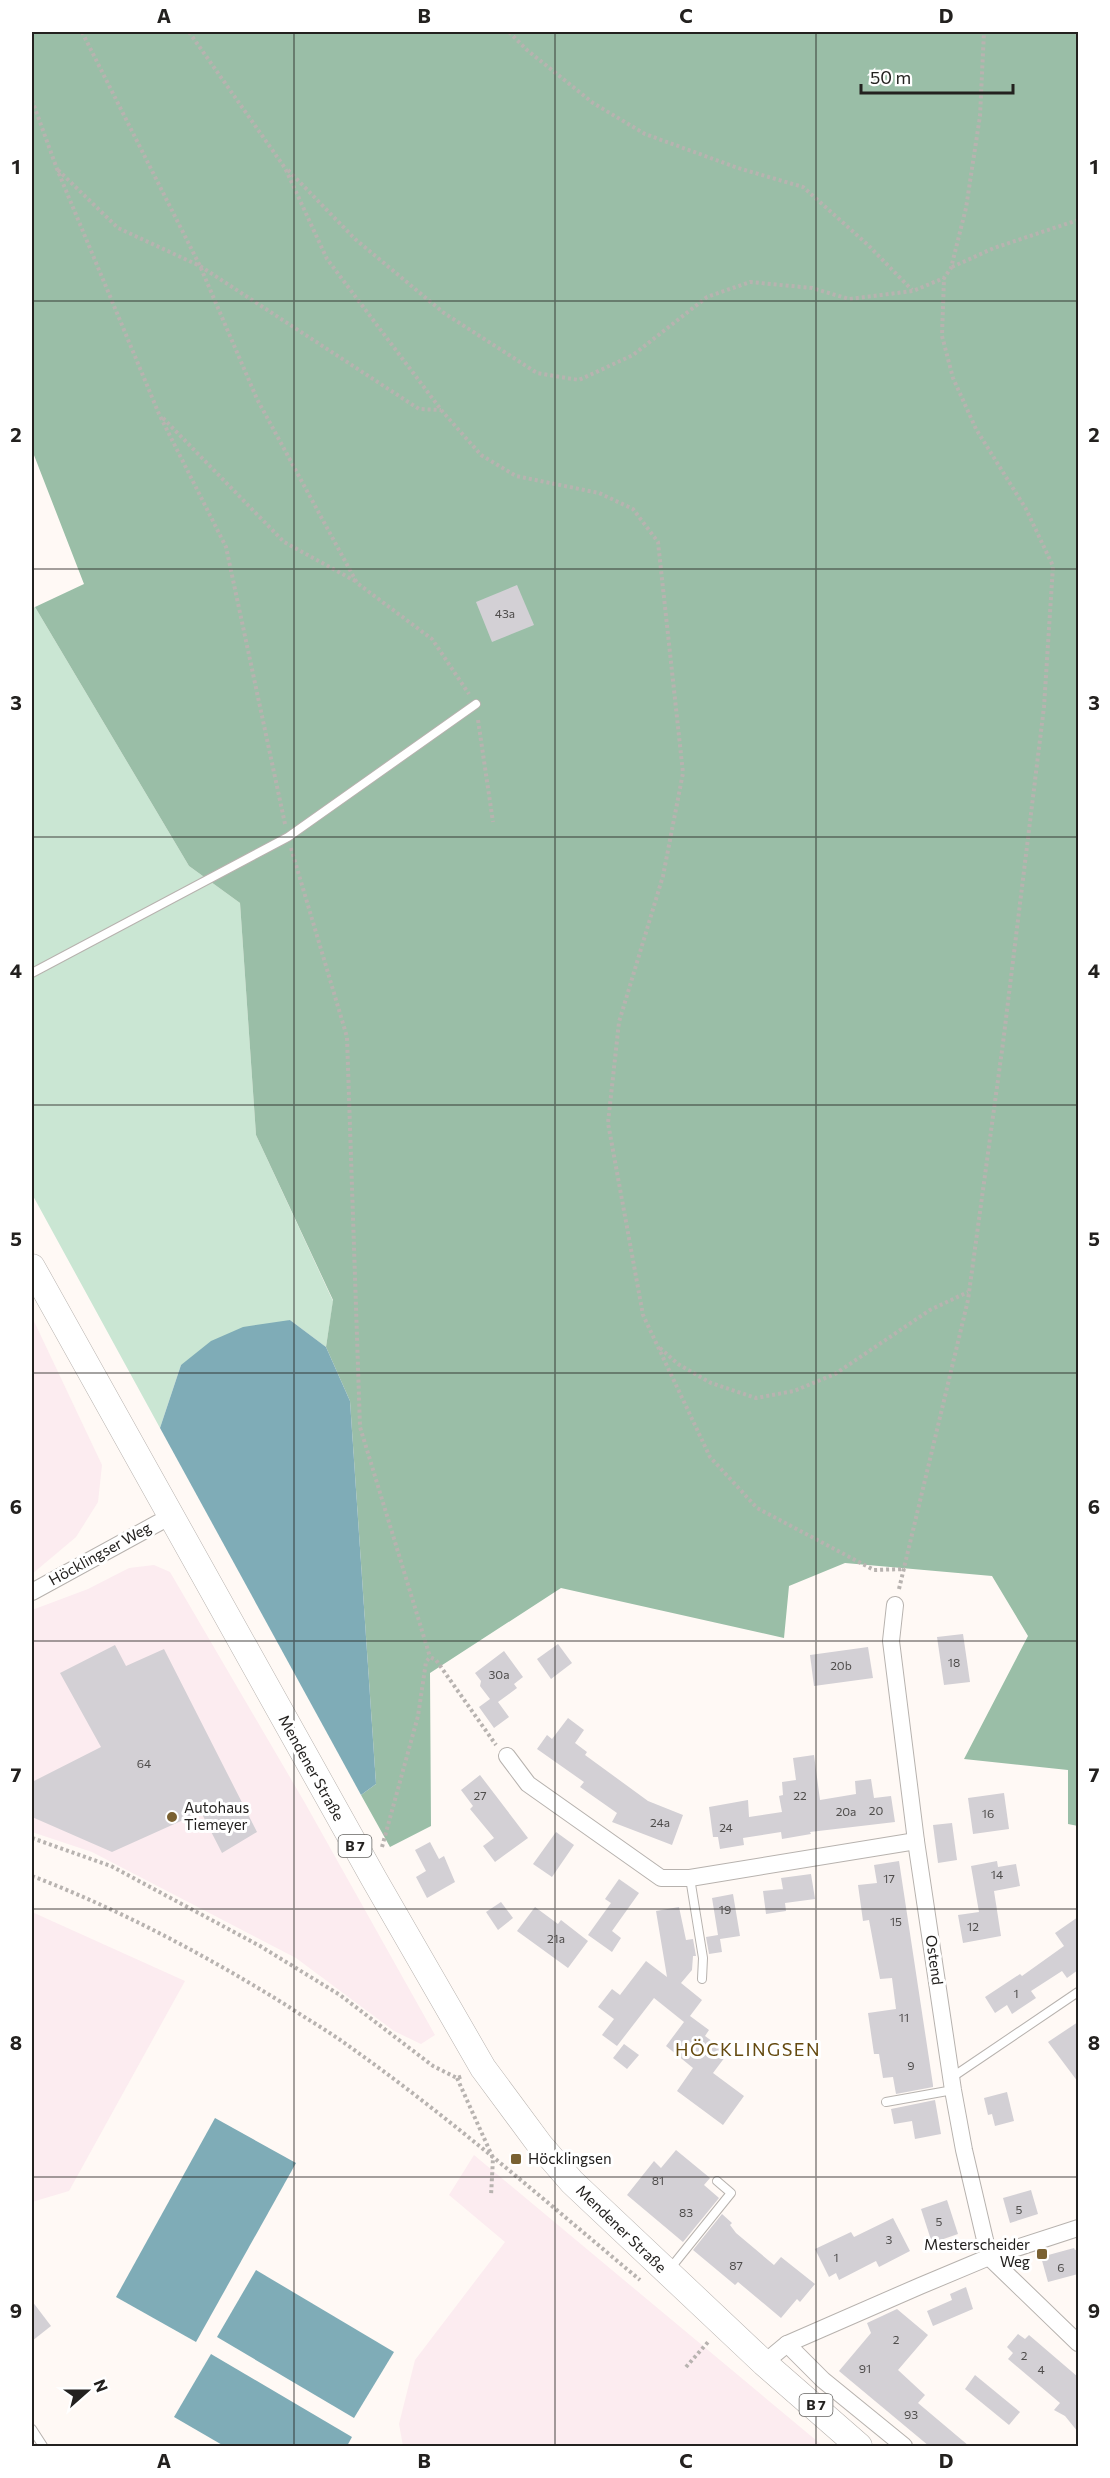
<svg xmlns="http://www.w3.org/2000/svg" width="1110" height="2478" viewBox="0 0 1110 2478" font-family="Commissioner,sans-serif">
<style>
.commercial{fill:#fcecf0}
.green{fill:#cae6d3}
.forest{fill:#9abea7}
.water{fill:#7facb7}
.building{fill:#d3d0d5}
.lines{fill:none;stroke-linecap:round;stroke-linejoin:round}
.lane-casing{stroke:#b7b2ae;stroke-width:10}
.street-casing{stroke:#b7b2ae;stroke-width:18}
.primary-casing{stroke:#b7b2ae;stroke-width:27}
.path{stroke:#b8b3b0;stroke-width:4;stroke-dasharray:3 3;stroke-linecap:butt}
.lane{stroke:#fff;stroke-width:8}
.street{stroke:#fff;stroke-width:16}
.primary{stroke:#fff;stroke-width:26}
.grid{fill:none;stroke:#23211f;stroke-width:1.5;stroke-opacity:0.55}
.poi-dot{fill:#7a6132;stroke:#fff;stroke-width:2}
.labels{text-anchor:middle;stroke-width:6;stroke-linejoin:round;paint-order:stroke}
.number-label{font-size:12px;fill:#4f4d4c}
.shield{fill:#fff;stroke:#656462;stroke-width:1.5}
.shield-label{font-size:14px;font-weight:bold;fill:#23211f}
.street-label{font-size:15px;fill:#23211f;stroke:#fff}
.poi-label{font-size:15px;fill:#23211f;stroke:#fff;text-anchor:start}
.quarter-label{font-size:18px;letter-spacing:1.5px;fill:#654a10;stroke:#fff}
.neatline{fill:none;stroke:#23211f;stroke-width:2}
.grid-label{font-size:20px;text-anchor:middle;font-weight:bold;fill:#23211f}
</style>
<rect width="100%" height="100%" fill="#fff9f5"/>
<g class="commercial">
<polygon points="32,1317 102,1465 98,1502 76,1537 32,1574"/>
<polygon points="154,1565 170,1572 305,1803 435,2035 421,2044 394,2031 296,1958 92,1852 32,1832 32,1610 88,1589 129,1568"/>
<polygon points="32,1912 185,1981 69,2191 32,2202"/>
<polygon points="474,2155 823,2446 403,2446 399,2424 415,2360 505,2242 449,2195"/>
</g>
<polygon class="green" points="35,607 189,866 240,903 256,1135 333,1301 326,1347 290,1320 181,1365 160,1428 32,1194 32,609"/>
<polygon class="forest" points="32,32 1078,32 1078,1826 1068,1824 1068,1770 964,1759 1028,1636 992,1576 845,1563 789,1586 784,1638 561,1588 430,1673 431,1826 390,1847 361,1795 376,1784 350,1401 326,1347 333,1300 256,1135 240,903 189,866 35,607 84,584 32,450"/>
<g class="water">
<polygon points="290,1320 326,1347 350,1401 376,1784 361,1795 160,1428 181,1365 211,1341 243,1327"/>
<polygon points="215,2118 296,2163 196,2342 116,2297"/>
<polygon points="256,2270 394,2352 354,2418 217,2337"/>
<polygon points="211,2354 352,2437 347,2446 224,2446 174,2417"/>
</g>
<g class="building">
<polygon points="517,585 534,625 492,642 476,602"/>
<polygon points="963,1634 970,1682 944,1685 937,1637"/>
<polygon points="558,1644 572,1663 551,1679 537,1659"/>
<polygon points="115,1645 126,1666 164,1649 257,1832 222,1853 201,1812 112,1852 32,1817 32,1782 101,1747 60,1673"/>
<polygon points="868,1647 873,1678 814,1686 810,1655"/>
<polygon points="504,1651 523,1677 514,1684 517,1688 498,1702 509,1717 494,1728 479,1707 490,1699 480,1686 481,1681 475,1673"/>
<polygon points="568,1718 584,1730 575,1743 587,1752 585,1755 648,1801 683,1815 672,1845 612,1822 617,1813 580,1787 584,1782 537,1749 547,1735 552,1739"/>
<polygon points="814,1755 820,1800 856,1794 855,1781 871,1779 874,1798 891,1796 895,1822 810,1832 811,1834 782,1839 781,1832 743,1838 744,1845 720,1849 718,1837 713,1837 709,1807 748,1800 749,1817 782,1812 779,1796 783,1795 782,1782 796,1780 793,1758"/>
<polygon points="480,1775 528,1838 495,1862 483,1846 494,1838 470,1809 473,1806 461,1790"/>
<polygon points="1004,1793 1009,1829 973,1834 968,1798"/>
<polygon points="952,1823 957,1860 938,1863 933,1825"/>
<polygon points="556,1832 574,1845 552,1877 533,1864"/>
<polygon points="430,1842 439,1859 444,1856 455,1882 427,1898 416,1877 426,1871 415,1850"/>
<polygon points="899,1861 933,2085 933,2087 896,2094 893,2077 883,2078 879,2054 874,2054 868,2013 896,2009 892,1978 880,1979 869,1920 863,1921 858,1885 877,1883 874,1865"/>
<polygon points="997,1861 998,1867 1016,1864 1020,1886 994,1891 1001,1936 963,1943 958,1915 979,1912 971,1866"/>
<polygon points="811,1874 815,1899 785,1903 786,1911 766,1914 763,1891 783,1889 784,1895 781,1878"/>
<polygon points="619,1879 639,1893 612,1931 621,1938 612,1952 588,1935 611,1903 605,1899"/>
<polygon points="733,1894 740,1936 720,1939 722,1952 709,1954 706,1937 718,1935 712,1898"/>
<polygon points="501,1902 513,1918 498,1930 486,1912"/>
<polygon points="535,1907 558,1924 561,1920 588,1941 568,1968 517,1931"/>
<polygon points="679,1907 686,1940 693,1939 696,1956 693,1956 692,1970 681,1983 702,2000 690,2016 709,2030 705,2036 728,2053 713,2073 744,2096 723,2125 677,2091 693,2068 666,2046 684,2022 654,1998 617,2046 602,2035 614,2019 598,2007 612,1989 620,1995 646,1961 667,1977 656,1911"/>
<polygon points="1078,1917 1078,1970 1067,1978 1062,1971 1031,1991 1036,1998 1012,2014 1007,2005 995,2013 985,1997 1020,1974 1022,1976 1064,1946 1055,1933"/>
<polygon points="1078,2022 1078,2082 1048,2042"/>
<polygon points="624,2044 639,2055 627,2069 613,2058"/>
<polygon points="1007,2092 1014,2121 995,2126 992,2114 988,2115 984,2098"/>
<polygon points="935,2100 941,2134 915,2139 912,2121 894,2124 891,2109"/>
<polygon points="676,2150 710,2178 704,2185 719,2198 683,2242 627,2195 654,2161 661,2168"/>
<polygon points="1031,2190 1038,2214 1010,2223 1003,2198"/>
<polygon points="947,2200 958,2234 932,2243 921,2209"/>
<polygon points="722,2214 732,2223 730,2225 736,2233 774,2265 781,2257 815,2284 800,2302 797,2299 781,2318 738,2282 735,2285 693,2250"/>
<polygon points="893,2218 910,2251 879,2267 876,2261 839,2280 836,2273 829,2277 815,2249 851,2232 854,2237"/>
<polygon points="1074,2248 1075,2250 1078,2249 1078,2274 1048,2282 1041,2257"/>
<polygon points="966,2287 973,2309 933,2326 927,2311 952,2300 950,2294"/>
<polygon points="32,2301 51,2326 32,2341"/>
<polygon points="897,2309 928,2335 898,2370 925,2395 918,2403 969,2446 929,2446 839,2371 871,2333 867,2323"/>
<polygon points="1018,2334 1025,2339 1029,2335 1078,2377 1078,2432 1065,2416 1054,2410 1060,2403 1008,2359 1013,2353 1007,2347"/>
<polygon points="975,2375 1020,2412 1009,2425 965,2389"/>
</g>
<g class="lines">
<g class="lane-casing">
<g id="lane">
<polyline points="32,973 288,837 476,704"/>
<polyline points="690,1878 703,1958 702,1979"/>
<polyline points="951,2078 1078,1992"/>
<polyline points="886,2102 953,2090"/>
<polyline points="669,2270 731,2193 717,2181"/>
<polyline points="32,2429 43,2446"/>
</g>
</g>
<g class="street-casing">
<g id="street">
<polyline points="32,1592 169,1517"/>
<polyline points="895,1605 891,1641 916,1841 953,2090 964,2150 989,2257"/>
<polyline points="507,1756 528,1784 661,1878 690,1878 916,1841"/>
<polyline points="989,2257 1078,2343"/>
<polyline points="787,2344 823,2380 904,2446"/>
<polyline points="764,2363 787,2344 920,2286 989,2257 1078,2228"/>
</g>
</g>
<g class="primary-casing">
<polyline id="primary" points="32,1267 374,1879 483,2068 540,2145 572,2182 764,2363 859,2446"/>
</g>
<g class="path">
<polyline points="82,32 200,266 257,399 357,583 432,639 469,694"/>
<polyline points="189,32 285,168 327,259 442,411 481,455 516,476 599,493 633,509 658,542 683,773 663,876 619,1022 608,1123 643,1315 710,1457 757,1508 874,1570 905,1569"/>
<polyline points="509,32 527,50 593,103 645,134 738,168 803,187 868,245 912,290"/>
<polyline points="1076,32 1078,34"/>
<polyline points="32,100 57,169 159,414 226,547 285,824"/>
<polyline points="58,170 118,228 200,266 419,409 441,410"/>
<polyline points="288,170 355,239 444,313 537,373 579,380 633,355 707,297 750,282 812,288 849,299 913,291 944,278 951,268 966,208 980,116 984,32"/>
<polyline points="952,267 994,248 1078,220"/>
<polyline points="163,418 284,542 357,582"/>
<polyline points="478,720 493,822"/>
<polyline points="291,848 347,1037 360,1427 430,1657"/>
<polyline points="660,1348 678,1364 711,1383 756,1398 794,1391 835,1374 930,1310 968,1292"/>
<polyline points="899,1589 968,1300 1003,1043 1044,707 1053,566 1026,509 976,429 953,378 942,336 944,278"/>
<polyline points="32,1838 111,1866 260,1946 340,1995 433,2066 457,2078 463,2076"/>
<polyline points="382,1847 418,1716 426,1662 430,1657 436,1660 496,1745"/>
<path d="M32 1876C121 1910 205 1955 286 2005 305 2018 325 2029 343 2042 447 2115 543 2199 640 2280"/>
<polyline points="457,2078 493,2158 491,2196"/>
<polyline points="686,2367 709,2341"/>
</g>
<use href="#lane" class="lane"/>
<use href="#street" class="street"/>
<use href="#primary" class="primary"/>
</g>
<path class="grid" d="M294 32V2446M555 32V2446M816 32V2446M32 301H1078M32 569H1078M32 837H1078M32 1105H1078M32 1373H1078M32 1641H1078M32 1909H1078M32 2177H1078"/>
<g class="poi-dot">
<circle cx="172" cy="1817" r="6"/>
<rect x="510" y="2153" width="12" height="12" rx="3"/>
<rect x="1036" y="2248" width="12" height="12" rx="3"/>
</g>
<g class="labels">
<g class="number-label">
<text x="505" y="618">43a</text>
<text x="954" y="1667">18</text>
<text x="841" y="1670">20b</text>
<text x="499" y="1679">30a</text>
<text x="144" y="1768">64</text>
<text x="480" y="1800">27</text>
<text x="800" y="1800">22</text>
<text x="876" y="1815">20</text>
<text x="846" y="1816">20a</text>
<text x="988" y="1818">16</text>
<text x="660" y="1827">24a</text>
<text x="726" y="1832">24</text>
<text x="997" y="1879">14</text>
<text x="889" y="1883">17</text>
<text x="725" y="1914">19</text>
<text x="896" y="1926">15</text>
<text x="973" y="1931">12</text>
<text x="556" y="1943">21a</text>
<text x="1016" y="1998">1</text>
<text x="904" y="2022">11</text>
<text x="911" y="2070">9</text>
<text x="658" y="2185">81</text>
<text x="1019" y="2214">5</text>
<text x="686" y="2217">83</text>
<text x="939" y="2226">5</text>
<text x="889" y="2244">3</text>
<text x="836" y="2262">1</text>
<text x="736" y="2270">87</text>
<text x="1061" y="2272">6</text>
<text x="896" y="2344">2</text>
<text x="1024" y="2360">2</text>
<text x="865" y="2373">91</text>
<text x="1041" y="2374">4</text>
<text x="911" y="2419">93</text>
</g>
<g class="shield">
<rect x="338.5" y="1835" width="33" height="22" rx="4.5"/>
<rect x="799.5" y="2394" width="33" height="22" rx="4.5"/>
</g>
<g class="shield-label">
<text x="355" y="1851">B 7</text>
<text x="816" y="2410">B 7</text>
</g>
<g class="street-label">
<text transform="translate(100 1554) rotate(-29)" y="5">Höcklingser Weg</text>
<text transform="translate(311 1768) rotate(61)" y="5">Mendener Straße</text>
<text transform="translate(934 1960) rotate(82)" y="5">Ostend</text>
<text transform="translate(621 2229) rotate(44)" y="5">Mendener Straße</text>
</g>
<g class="poi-label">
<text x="184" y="1813">Autohaus<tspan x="184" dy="17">Tiemeyer</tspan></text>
<text x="528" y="2164">Höcklingsen</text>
<text x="1030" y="2250" text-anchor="end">Mesterscheider<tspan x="1030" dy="17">Weg</tspan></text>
</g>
<g class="quarter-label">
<text x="748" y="2056">HÖCKLINGSEN</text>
</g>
</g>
<rect width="1110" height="2478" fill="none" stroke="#ffffff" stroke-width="66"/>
<g transform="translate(87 2391) rotate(69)" stroke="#ffffff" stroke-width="4.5" paint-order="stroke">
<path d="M0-4.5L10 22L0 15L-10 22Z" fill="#23211f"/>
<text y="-9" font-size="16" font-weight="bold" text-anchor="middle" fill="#23211f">N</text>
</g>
<path d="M861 84v9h152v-9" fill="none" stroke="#23211f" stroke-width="3"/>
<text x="870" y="84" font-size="18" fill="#23211f" stroke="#ffffff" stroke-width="4.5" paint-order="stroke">50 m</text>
<rect x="33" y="33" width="1044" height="2412" class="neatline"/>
<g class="grid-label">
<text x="164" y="23">A</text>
<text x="424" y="23">B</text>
<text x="686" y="23">C</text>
<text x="946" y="23">D</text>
<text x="16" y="174">1</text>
<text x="1094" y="174">1</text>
<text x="16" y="442">2</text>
<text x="1094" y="442">2</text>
<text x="16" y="710">3</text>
<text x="1094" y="710">3</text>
<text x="16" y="978">4</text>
<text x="1094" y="978">4</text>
<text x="16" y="1246">5</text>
<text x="1094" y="1246">5</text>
<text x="16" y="1514">6</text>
<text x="1094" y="1514">6</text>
<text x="16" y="1782">7</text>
<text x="1094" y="1782">7</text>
<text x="16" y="2050">8</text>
<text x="1094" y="2050">8</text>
<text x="16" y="2318">9</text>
<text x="1094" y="2318">9</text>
<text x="164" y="2468">A</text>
<text x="424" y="2468">B</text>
<text x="686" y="2468">C</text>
<text x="946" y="2468">D</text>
</g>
</svg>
